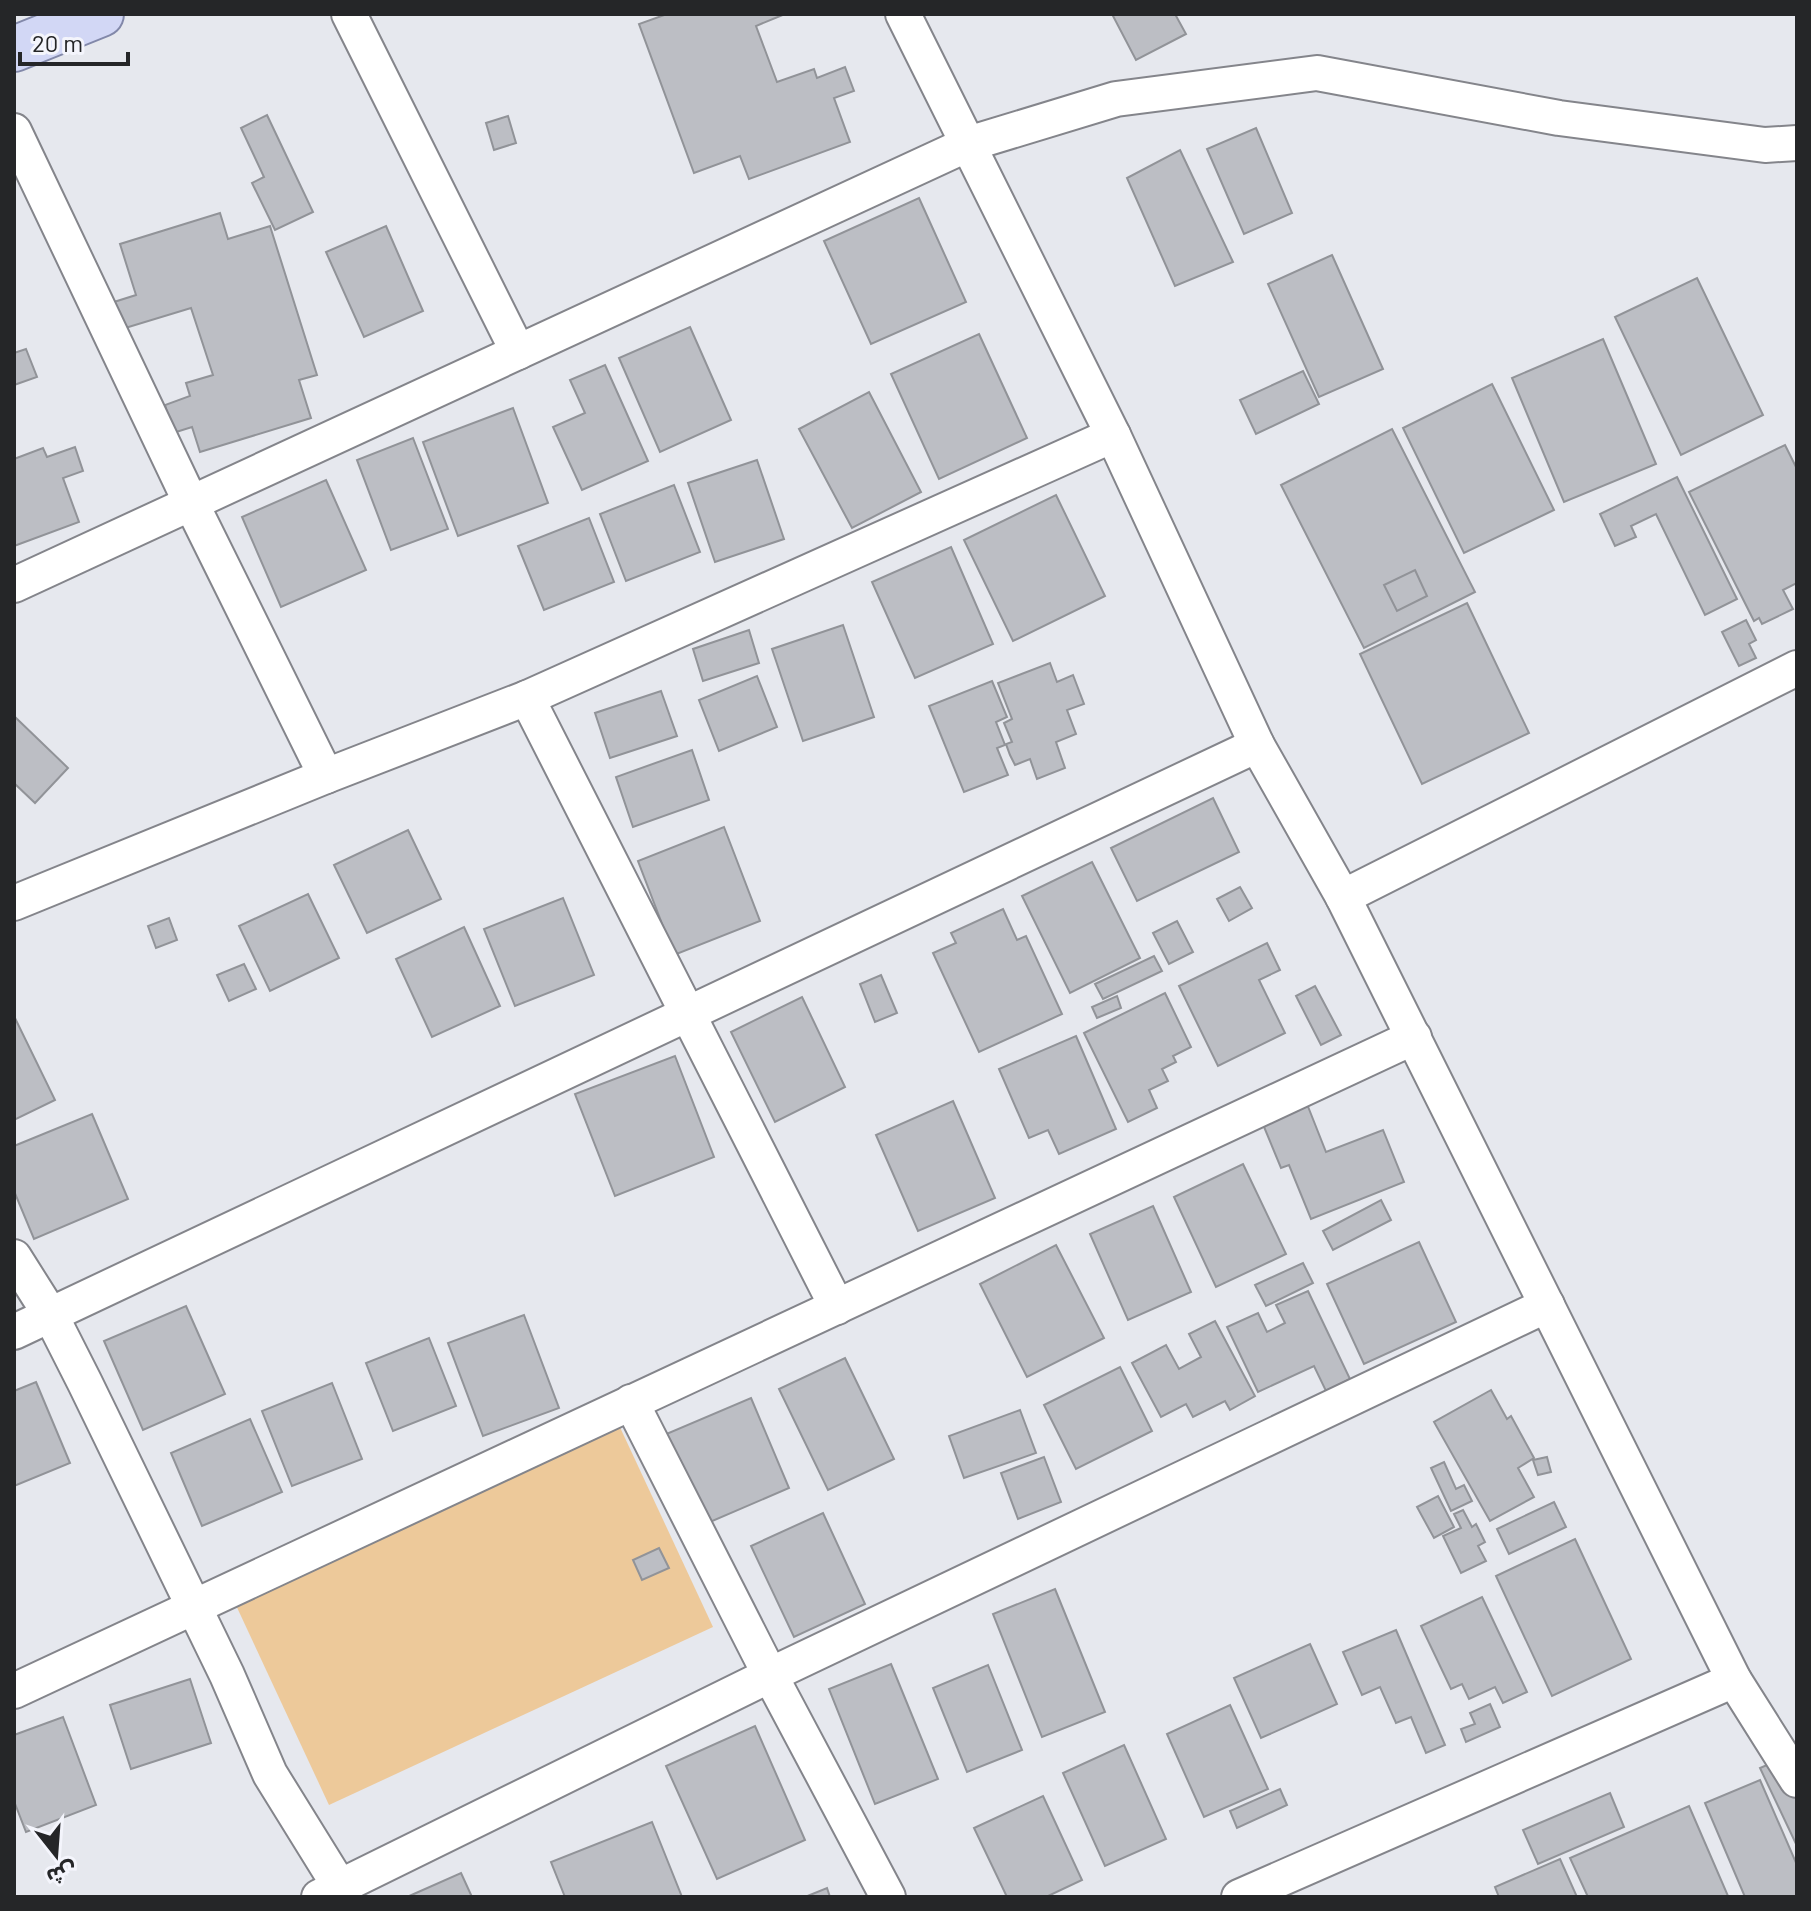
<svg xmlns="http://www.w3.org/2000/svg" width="1811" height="1911" viewBox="0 0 1811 1911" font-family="Barlow,'Noto Sans Arabic',sans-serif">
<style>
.green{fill:#edc99a}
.building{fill:#bcbec4;stroke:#919398;stroke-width:2}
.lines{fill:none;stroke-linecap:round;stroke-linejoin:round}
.minor-casing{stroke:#84858b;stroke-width:38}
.major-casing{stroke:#8288a9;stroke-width:48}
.minor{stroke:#fff;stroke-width:34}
.major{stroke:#d2d7f5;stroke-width:44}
</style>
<rect width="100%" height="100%" fill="#e6e8ee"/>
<polygon class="green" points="618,1423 713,1627 329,1805 234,1601"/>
<g class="building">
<polygon points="667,14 785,14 756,26 777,82 814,69 817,78 845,67 854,91 834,98 850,142 749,179 740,156 694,173 639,24"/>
<polygon points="1112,14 1175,14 1186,34 1136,60"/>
<polygon points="267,115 313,212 275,230 252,183 264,177 241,128"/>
<polygon points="508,116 516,143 494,150 486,123"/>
<polygon points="1256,128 1292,213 1244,234 1207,149"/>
<polygon points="1180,150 1233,262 1175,286 1127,178"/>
<polygon points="919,198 966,302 871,344 824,241"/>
<polygon points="220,213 228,239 270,226 317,375 299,380 311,418 200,452 192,427 173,433 165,405 190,396 186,383 213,375 191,308 122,329 114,302 136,295 120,244"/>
<polygon points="386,226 423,311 364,337 326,252"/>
<polygon points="1332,255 1383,369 1319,397 1268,284"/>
<polygon points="1697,278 1763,415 1681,455 1615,317"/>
<polygon points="690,327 731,420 660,452 619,358"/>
<polygon points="979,334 1027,438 939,479 891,374"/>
<polygon points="1603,339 1656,464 1564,502 1512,378"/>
<polygon points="26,349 37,377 14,385 14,353"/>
<polygon points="605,365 648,461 582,490 553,427 585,413 570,380"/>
<polygon points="1303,371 1319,404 1256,434 1240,400"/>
<polygon points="1492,384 1554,510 1464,553 1403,428"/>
<polygon points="869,392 921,492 852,528 799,429"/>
<polygon points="513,408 548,503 458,536 423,442"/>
<polygon points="1392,429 1475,592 1364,648 1281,485"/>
<polygon points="413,438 448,529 391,550 357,460"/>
<polygon points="1785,445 1797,469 1797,583 1783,590 1793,609 1762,624 1759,618 1754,621 1689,492"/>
<polygon points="75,447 83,471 63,478 79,522 14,546 14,459 43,448 47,457"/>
<polygon points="757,460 784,539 715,562 688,483"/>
<polygon points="1677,477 1737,599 1705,615 1656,514 1631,526 1636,537 1615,546 1600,514"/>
<polygon points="326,480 366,570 281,607 242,517"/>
<polygon points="674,485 700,552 626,581 600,514"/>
<polygon points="1056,495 1105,596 1013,641 964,540"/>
<polygon points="589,518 614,582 544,610 518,546"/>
<polygon points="951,547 993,644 915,678 872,582"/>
<polygon points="1415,570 1427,596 1397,611 1384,585"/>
<polygon points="1467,603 1529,733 1422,784 1360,654"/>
<polygon points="1746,620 1756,640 1749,644 1756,658 1739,666 1722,632"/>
<polygon points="843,625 874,717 803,741 772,649"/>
<polygon points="749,630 759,663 703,681 693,649"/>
<polygon points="1050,663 1057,682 1073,675 1084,704 1067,710 1076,734 1056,742 1065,768 1037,779 1030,759 1015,765 1010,755 1006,744 1012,742 1004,723 1012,719 998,683"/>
<polygon points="757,676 777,727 719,751 699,700"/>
<polygon points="992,681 1007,717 996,722 1005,745 997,748 1008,775 964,792 929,706"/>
<polygon points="661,691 677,736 610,758 595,713"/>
<polygon points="14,716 68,768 35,803 14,783"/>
<polygon points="692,750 709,800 633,827 616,777"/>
<polygon points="1213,798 1239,852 1137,901 1111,848"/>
<polygon points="724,827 760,921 674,955 638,861"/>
<polygon points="408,830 441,899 367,933 334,865"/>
<polygon points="1092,862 1140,958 1070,993 1022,896"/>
<polygon points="1240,887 1252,908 1229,921 1217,899"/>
<polygon points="308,894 339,958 270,991 239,926"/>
<polygon points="563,898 594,975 515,1006 484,929"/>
<polygon points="1003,909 1017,940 1026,936 1062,1014 979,1052 933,953 956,943 951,933"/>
<polygon points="169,918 177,940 156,948 148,926"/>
<polygon points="1177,921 1193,952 1169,964 1153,933"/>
<polygon points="464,927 500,1006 432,1037 396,959"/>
<polygon points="1267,943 1280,970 1259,980 1285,1033 1218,1066 1179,986"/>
<polygon points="1154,956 1162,971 1103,999 1095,984"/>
<polygon points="244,964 256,989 229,1001 217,975"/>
<polygon points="881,975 897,1013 875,1022 860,984"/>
<polygon points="1315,986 1341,1035 1321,1045 1296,996"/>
<polygon points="1165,993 1191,1047 1173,1056 1176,1062 1162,1069 1168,1081 1149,1090 1157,1108 1128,1122 1084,1033"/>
<polygon points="1117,996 1121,1008 1097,1018 1092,1007"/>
<polygon points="802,997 845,1087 775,1122 731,1032"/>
<polygon points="14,1016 55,1100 14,1120"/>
<polygon points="1076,1036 1116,1129 1059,1154 1048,1130 1029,1138 999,1069"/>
<polygon points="675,1056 714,1157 615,1196 575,1094"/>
<polygon points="953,1101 995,1198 918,1231 876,1135"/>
<polygon points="1307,1104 1326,1152 1383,1130 1404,1182 1311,1219 1289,1165 1281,1168 1262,1122"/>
<polygon points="92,1114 128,1199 34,1239 14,1191 14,1146"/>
<polygon points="1243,1164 1286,1254 1216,1287 1174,1197"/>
<polygon points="1381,1200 1391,1220 1333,1250 1323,1231"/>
<polygon points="1153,1206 1191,1292 1128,1320 1090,1234"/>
<polygon points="1419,1242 1456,1322 1364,1364 1327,1284"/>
<polygon points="1056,1245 1104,1338 1027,1377 980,1284"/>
<polygon points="1303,1263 1313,1283 1266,1306 1255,1285"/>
<polygon points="1308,1291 1350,1379 1326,1391 1314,1366 1258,1392 1227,1327 1258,1313 1267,1332 1285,1323 1276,1305"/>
<polygon points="186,1306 225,1394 143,1430 104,1341"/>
<polygon points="524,1315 559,1408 483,1436 448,1343"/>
<polygon points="1215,1321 1255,1396 1230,1410 1225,1401 1193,1417 1186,1404 1161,1417 1132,1363 1166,1345 1179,1369 1201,1357 1189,1334"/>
<polygon points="429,1338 456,1406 393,1431 366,1363"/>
<polygon points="845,1358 894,1459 828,1490 779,1389"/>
<polygon points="1120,1367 1152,1431 1076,1469 1044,1405"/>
<polygon points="36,1382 70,1463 14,1486 14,1391"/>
<polygon points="332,1383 362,1459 292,1486 262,1411"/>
<polygon points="1491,1390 1507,1419 1511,1416 1534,1458 1518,1468 1534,1497 1490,1521 1434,1422"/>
<polygon points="751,1398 789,1488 703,1525 664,1435"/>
<polygon points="1020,1410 1036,1453 964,1478 949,1436"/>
<polygon points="250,1419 282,1492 202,1526 171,1453"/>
<polygon points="1044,1457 1061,1502 1018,1519 1001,1473"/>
<polygon points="1547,1457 1551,1472 1538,1475 1533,1460"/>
<polygon points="1444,1462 1456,1489 1464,1485 1472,1501 1451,1511 1431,1468"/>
<polygon points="1438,1496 1454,1527 1434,1538 1417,1507"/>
<polygon points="1554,1502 1566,1527 1509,1554 1497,1529"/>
<polygon points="1463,1510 1472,1527 1476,1524 1485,1542 1478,1546 1486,1561 1461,1573 1443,1536 1461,1528 1454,1514"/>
<polygon points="823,1513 865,1604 794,1637 751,1546"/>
<polygon points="1575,1539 1631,1659 1552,1696 1496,1576"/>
<polygon points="659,1548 669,1568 642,1580 633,1560"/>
<polygon points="1055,1589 1105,1712 1042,1737 993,1614"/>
<polygon points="1482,1597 1527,1692 1503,1703 1495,1687 1469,1699 1462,1684 1451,1689 1421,1626"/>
<polygon points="1396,1630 1445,1745 1426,1753 1411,1717 1396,1723 1380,1687 1362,1695 1343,1652"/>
<polygon points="1310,1644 1337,1704 1261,1738 1234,1678"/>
<polygon points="891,1664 938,1779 875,1804 829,1689"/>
<polygon points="988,1665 1022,1750 967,1772 933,1688"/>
<polygon points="190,1679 211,1743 131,1769 110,1705"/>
<polygon points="1490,1704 1500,1727 1466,1742 1461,1729 1475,1724 1470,1713"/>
<polygon points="1230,1705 1268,1789 1204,1817 1167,1734"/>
<polygon points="63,1717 96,1805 26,1832 14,1801 14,1735"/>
<polygon points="755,1726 805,1840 717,1879 666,1766"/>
<polygon points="1124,1745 1166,1839 1105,1866 1063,1773"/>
<polygon points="1788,1756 1797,1776 1797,1846 1760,1768"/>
<polygon points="1760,1780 1797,1865 1797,1897 1745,1897 1705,1803"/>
<polygon points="1280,1789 1287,1805 1237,1828 1230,1811"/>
<polygon points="1610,1793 1624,1827 1538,1864 1523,1830"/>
<polygon points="1043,1796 1082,1880 1046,1897 1007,1897 974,1828"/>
<polygon points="1689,1806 1728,1896 1588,1897 1570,1858"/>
<polygon points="652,1822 682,1897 565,1897 551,1862"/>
<polygon points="1560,1859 1577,1897 1499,1897 1495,1887"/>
<polygon points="461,1873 472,1897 407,1897"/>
<polygon points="827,1888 830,1897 805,1897"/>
</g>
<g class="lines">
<g class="minor-casing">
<g id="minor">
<polyline points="349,14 518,352"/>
<polyline points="903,14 1113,435 1257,745 1343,897 1734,1680 1797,1780"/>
<polyline points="14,131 191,503 326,776"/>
<polyline points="14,585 968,144 1116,99 1317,73 1559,118 1765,145 1797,143"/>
<polyline points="527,698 837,1307"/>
<polyline points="1343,897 1797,668"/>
<polyline points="14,903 326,776 527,698 1113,435"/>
<polyline points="14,1257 50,1314 85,1383 227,1675 270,1774 340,1887"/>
<polyline points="14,1332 1257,745"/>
<polyline points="631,1402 770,1675 888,1897"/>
<polyline points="14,1691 1414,1037"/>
<polyline points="319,1897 770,1675 1547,1305"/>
<polyline points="1239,1897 1734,1680"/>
</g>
</g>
<g class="major-casing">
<polyline id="major" points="14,49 101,14"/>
</g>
<use href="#minor" class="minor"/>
<use href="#major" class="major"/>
</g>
<rect width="1811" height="1911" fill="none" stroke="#252628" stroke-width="32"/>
<g transform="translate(56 1855) rotate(163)" stroke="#f4f5fc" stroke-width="6" paint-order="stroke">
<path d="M0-6L14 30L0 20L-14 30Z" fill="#252628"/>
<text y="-12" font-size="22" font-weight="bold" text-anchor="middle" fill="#252628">ش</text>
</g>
<path d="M20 52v12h108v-12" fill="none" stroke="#252628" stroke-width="4"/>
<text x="32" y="52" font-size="24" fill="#252628" stroke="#f4f5fc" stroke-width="6" paint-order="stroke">20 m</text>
</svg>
